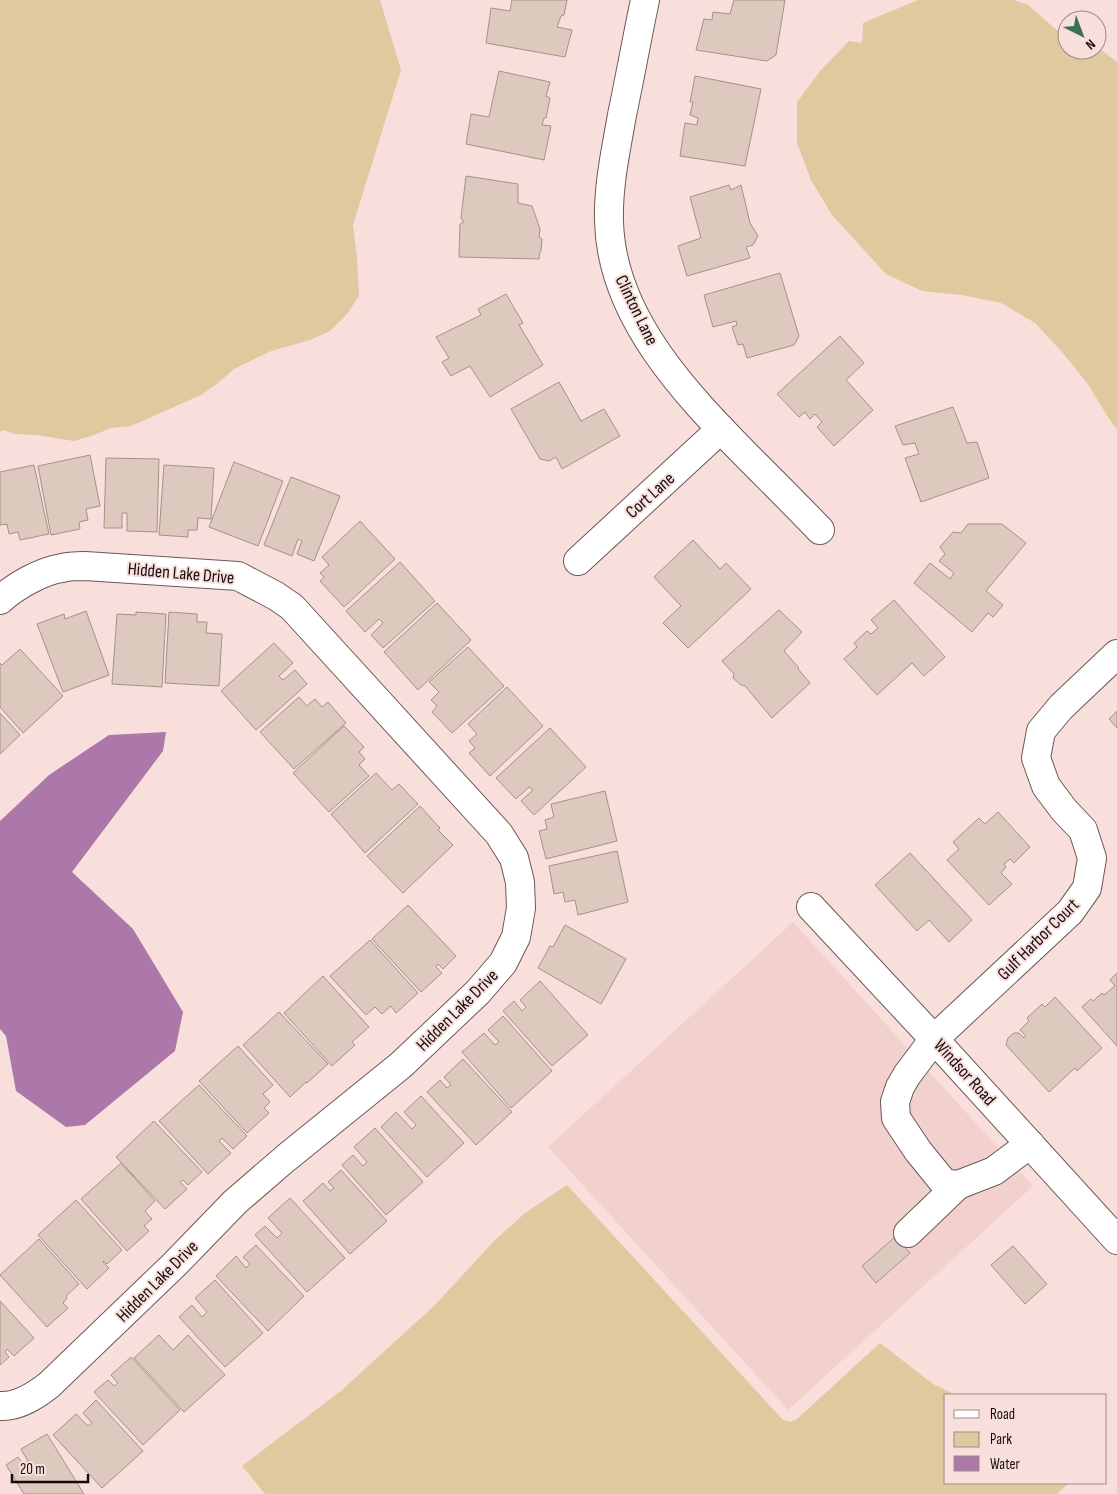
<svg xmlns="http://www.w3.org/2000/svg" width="1117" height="1494" viewBox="0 0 1117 1494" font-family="'Sofia Sans Condensed',sans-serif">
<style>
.built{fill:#f2d0cd}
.green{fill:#e0c89f}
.water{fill:#ac78aa}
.building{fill:#ddc9bd;stroke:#a59287}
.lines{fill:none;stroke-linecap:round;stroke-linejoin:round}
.minor-casing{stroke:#6d5856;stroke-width:30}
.minor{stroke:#fff;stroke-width:28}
.labels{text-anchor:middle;stroke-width:4;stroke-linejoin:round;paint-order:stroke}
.street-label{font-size:18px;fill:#140c0b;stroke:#f8dfdc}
</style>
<rect width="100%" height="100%" fill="#f8dfdc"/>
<polygon class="built" points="793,922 1033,1186 788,1410 548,1147"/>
<g class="green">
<polygon points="0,0 380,0 401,70 353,225 357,257 359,296 347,314 330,331 310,340 271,351 234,369 218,383 201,395 131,426 111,428 94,435 74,441 36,435 15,434 3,430 0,432"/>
<polygon points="918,0 1014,0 1028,5 1059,32 1067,35 1067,50 1097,50 1097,47 1117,62 1117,429 1108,417 1087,383 1062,352 1035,323 1001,303 962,295 922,291 886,274 832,215 811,180 797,143 797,102 821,70 849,41 862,43 863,23"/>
<polygon points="567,1185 783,1420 790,1422 797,1419 880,1343 933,1384 956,1395 946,1395 946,1483 1069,1483 1057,1494 265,1494 242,1466 342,1390 435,1305 493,1242 525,1213"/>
</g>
<polygon class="water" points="166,732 163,751 72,872 133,929 183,1012 175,1051 85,1125 66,1127 16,1091 6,1036 0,1029 0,821 49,775 109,735"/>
<g class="building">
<polygon points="512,0 567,0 564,15 561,16 557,27 572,30 565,57 486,43 491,8 510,11"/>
<polygon points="734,0 785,0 776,55 767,61 696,50 704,19 712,20 713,12 730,14"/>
<polygon points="499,71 550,82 546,96 550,98 546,118 544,118 542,125 551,126 544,160 466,144 471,114 489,117"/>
<polygon points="695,76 761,89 745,166 680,156 685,123 697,125 698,118 690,115 693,102 690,102"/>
<polygon points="466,176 518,184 518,203 532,206 540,229 539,237 542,239 541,251 540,251 539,259 459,257 460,224 464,222 461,218"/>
<polygon points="729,185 731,190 741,185 750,223 758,236 753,245 746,247 750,258 687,276 678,246 701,238 690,197"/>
<polygon points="780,273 799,336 794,345 747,358 743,344 738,345 732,327 737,325 736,321 713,327 704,295"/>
<polygon points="506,294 523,323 519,325 543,365 490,397 470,366 451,376 442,362 449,358 436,337 481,315 478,309"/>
<polygon points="840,336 864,363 846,380 873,410 834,446 817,427 822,422 815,414 810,419 805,412 799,417 777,394"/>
<polygon points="559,382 581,421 604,409 620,436 562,469 556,457 549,461 540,459 511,409"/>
<polygon points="953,407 967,443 977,442 989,478 921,502 905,458 919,454 915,443 903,445 895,426"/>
<polygon points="90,455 100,506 86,509 88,520 79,522 80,529 51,535 38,466"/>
<polygon points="106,458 159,459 157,532 127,531 127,513 122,513 122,528 104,528"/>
<polygon points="234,462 283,481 258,546 209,527"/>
<polygon points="34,465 49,534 20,540 18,532 9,534 7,524 0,525 0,472"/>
<polygon points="164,465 214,468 211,519 198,518 197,530 188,530 188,537 159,535"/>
<polygon points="291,477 340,496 314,561 297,554 302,541 298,539 292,556 264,545"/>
<polygon points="360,521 395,559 344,607 320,581 324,577 320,573 329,565 322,557"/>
<polygon points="968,524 1002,524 1026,543 986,591 1003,605 993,617 988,613 972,632 914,583 930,563 950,579 954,573 939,561 945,554 940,547 953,532 961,533"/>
<polygon points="693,540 720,569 726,563 751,589 688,648 663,623 681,606 654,577"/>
<polygon points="400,562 435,601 383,648 371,635 383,623 379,619 365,632 346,611"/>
<polygon points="894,600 945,657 924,676 912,663 877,695 844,659 857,647 854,643 867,631 871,634 878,628 871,620"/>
<polygon points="437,603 471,640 418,690 384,652"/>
<polygon points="779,610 802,632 784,651 799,668 798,669 810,683 772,718 745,686 741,685 733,678 734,674 722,661"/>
<polygon points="86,611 109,675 63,692 37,624 64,614 65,619"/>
<polygon points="136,612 166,614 162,687 112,684 117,614 136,615"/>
<polygon points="169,612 197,614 197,622 207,622 206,633 222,634 219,686 165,683"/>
<polygon points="274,643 293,663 279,676 283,680 295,670 307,684 256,730 221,691"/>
<polygon points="468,647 504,686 452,733 432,712 437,706 431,700 439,692 429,682"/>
<polygon points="20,649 63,696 23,733 0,707 0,663 2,665"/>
<polygon points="507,687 543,726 490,776 469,753 475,748 469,741 477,734 468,724"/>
<polygon points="299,697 307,706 315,699 322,707 328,702 346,723 294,769 260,732"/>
<polygon points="1117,711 1117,728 1109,719"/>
<polygon points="0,713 20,735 0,754"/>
<polygon points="344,726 364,747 359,752 365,759 359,765 369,776 329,812 293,773"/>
<polygon points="550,728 586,767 534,815 521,801 533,790 529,787 516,799 496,778"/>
<polygon points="376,773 392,790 399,784 418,804 365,853 331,814"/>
<polygon points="605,791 617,841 546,859 539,831 547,829 545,820 554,817 551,804"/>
<polygon points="420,806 440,828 438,830 453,845 403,893 367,856"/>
<polygon points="998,812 1030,847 1014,863 1010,859 1004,864 1006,867 1001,873 1012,884 989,905 947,860 959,849 953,842 979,818 985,824"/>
<polygon points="617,851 628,902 578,915 575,900 565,902 563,892 554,894 549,866"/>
<polygon points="910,853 972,920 949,942 929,920 917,931 875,885"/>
<polygon points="408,905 456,956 443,969 438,964 436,967 442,973 421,992 372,939"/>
<polygon points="565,925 626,959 601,1004 538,968 550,946 553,947"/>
<polygon points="370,940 418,993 396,1013 391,1006 382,1014 375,1007 366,1015 330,976"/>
<polygon points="1117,973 1117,1046 1082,1007 1091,999 1093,1001 1102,993 1104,995 1115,986 1110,980"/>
<polygon points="323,976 369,1027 352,1042 355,1045 332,1066 284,1013"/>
<polygon points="540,981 588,1035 552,1066 503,1011 514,1001 522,1011 526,1007 520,1000"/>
<polygon points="1055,997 1102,1048 1077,1071 1075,1068 1049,1092 1006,1045 1008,1038 1014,1033 1019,1033 1024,1038 1026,1036 1020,1030 1029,1021 1027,1018 1042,1004 1045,1007"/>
<polygon points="279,1012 328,1064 307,1083 306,1082 290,1097 243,1045"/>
<polygon points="503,1016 552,1071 511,1108 462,1052 484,1033 495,1045 499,1042 488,1030"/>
<polygon points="238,1046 273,1085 263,1094 270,1102 264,1108 269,1113 247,1133 199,1081"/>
<polygon points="463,1059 512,1112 476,1145 427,1092 440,1080 447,1088 451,1085 444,1077"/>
<polygon points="199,1085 247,1136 233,1149 222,1138 219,1141 231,1153 208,1174 159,1121"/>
<polygon points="421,1096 464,1143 427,1177 381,1127 396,1112 412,1129 416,1125 404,1112"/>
<polygon points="154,1121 202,1172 188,1185 183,1180 180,1182 187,1189 165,1209 116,1157"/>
<polygon points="375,1128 423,1182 386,1215 342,1165 353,1155 363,1166 367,1162 354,1147"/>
<polygon points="121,1163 155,1201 145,1211 152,1219 144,1226 149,1231 127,1251 81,1199"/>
<polygon points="341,1170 387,1221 350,1254 303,1201 323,1183 330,1191 334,1188 328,1182"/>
<polygon points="290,1198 345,1258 307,1292 255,1235 265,1226 277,1238 282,1233 268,1218"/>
<polygon points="76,1200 122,1250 107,1264 104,1261 103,1262 109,1268 87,1289 38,1235"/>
<polygon points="895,1237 910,1253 876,1283 862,1266"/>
<polygon points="39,1239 79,1284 66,1296 67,1298 63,1303 68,1308 47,1327 0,1275"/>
<polygon points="256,1245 304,1296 268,1331 216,1276 236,1256 246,1268 250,1264 243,1257"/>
<polygon points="1013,1246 1047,1284 1025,1304 991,1265"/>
<polygon points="215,1280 263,1333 225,1367 179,1317 192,1305 202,1317 207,1312 195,1298"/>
<polygon points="0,1301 34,1338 14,1356 7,1349 5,1352 9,1357 0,1365"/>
<polygon points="159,1335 173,1350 188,1335 225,1375 184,1412 134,1358"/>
<polygon points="131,1357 180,1410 143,1445 94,1392 108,1380 114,1386 118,1383 111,1375"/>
<polygon points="96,1400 143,1451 102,1488 53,1435 76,1414 88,1426 92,1423 83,1413"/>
<polygon points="47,1434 84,1494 24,1494 6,1465 18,1457 23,1464 28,1461 21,1449"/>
</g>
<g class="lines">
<g class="minor-casing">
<g id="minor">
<path d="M645 0C637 38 630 77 622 115 616 150 608 185 609 221 611 316 685 393 748 457 772 481 796 505 820 530"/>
<polyline points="578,561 721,429"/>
<path d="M0 600C15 586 42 571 62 568 69 566 78 566 85 566L238 576 276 596 292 607 499 834 514 858 520 882 521 908 516 937 503 963 478 992 401 1065 286 1158 235 1202 175 1264 49 1385C35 1396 18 1407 0 1406"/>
<polyline points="811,907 934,1039 1117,1240"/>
<polyline points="1030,1144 994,1171 958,1185 944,1183 918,1151 896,1118 895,1102 900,1087 907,1075 934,1039 1070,912 1087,888 1092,858 1083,830 1064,810 1046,786 1036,758 1041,731 1061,707 1117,654"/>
<polyline points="908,1233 958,1185"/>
</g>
</g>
<use href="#minor" class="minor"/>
</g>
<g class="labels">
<g class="street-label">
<text transform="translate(637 310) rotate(64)" y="6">Clinton Lane</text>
<text transform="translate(650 495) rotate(-42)" y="6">Cort Lane</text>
<text transform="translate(181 573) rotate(5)" y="6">Hidden Lake Drive</text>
<text transform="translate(1038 939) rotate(-45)" y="6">Gulf Harbor Court</text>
<text transform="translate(457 1010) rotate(-45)" y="6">Hidden Lake Drive</text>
<text transform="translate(965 1072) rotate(48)" y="6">Windsor Road</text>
<text transform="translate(157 1281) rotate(-45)" y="6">Hidden Lake Drive</text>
</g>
</g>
<rect x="944" y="1394" width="162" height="90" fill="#f8dfdc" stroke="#9d8b88"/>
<rect x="954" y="1410" width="25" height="8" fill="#ffffff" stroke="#9d8b88"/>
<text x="990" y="1419" font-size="15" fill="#140c0b">Road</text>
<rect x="954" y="1432" width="25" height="15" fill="#e0c89f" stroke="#9d8b88"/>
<text x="990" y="1444" font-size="15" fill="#140c0b">Park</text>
<rect x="954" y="1456" width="25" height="15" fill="#ac78aa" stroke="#9d8b88"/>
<text x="990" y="1469" font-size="15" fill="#140c0b">Water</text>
<g transform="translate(1082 35) rotate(138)"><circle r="24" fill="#f8dfdc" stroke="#9d8b88"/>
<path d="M0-4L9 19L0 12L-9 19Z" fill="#37715a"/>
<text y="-8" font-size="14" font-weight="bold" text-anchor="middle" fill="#140c0b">N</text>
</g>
<path d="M12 1474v8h76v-8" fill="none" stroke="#140c0b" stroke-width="2.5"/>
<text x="20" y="1474" font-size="15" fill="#140c0b" stroke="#f8dfdc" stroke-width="4" paint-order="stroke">20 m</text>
</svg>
